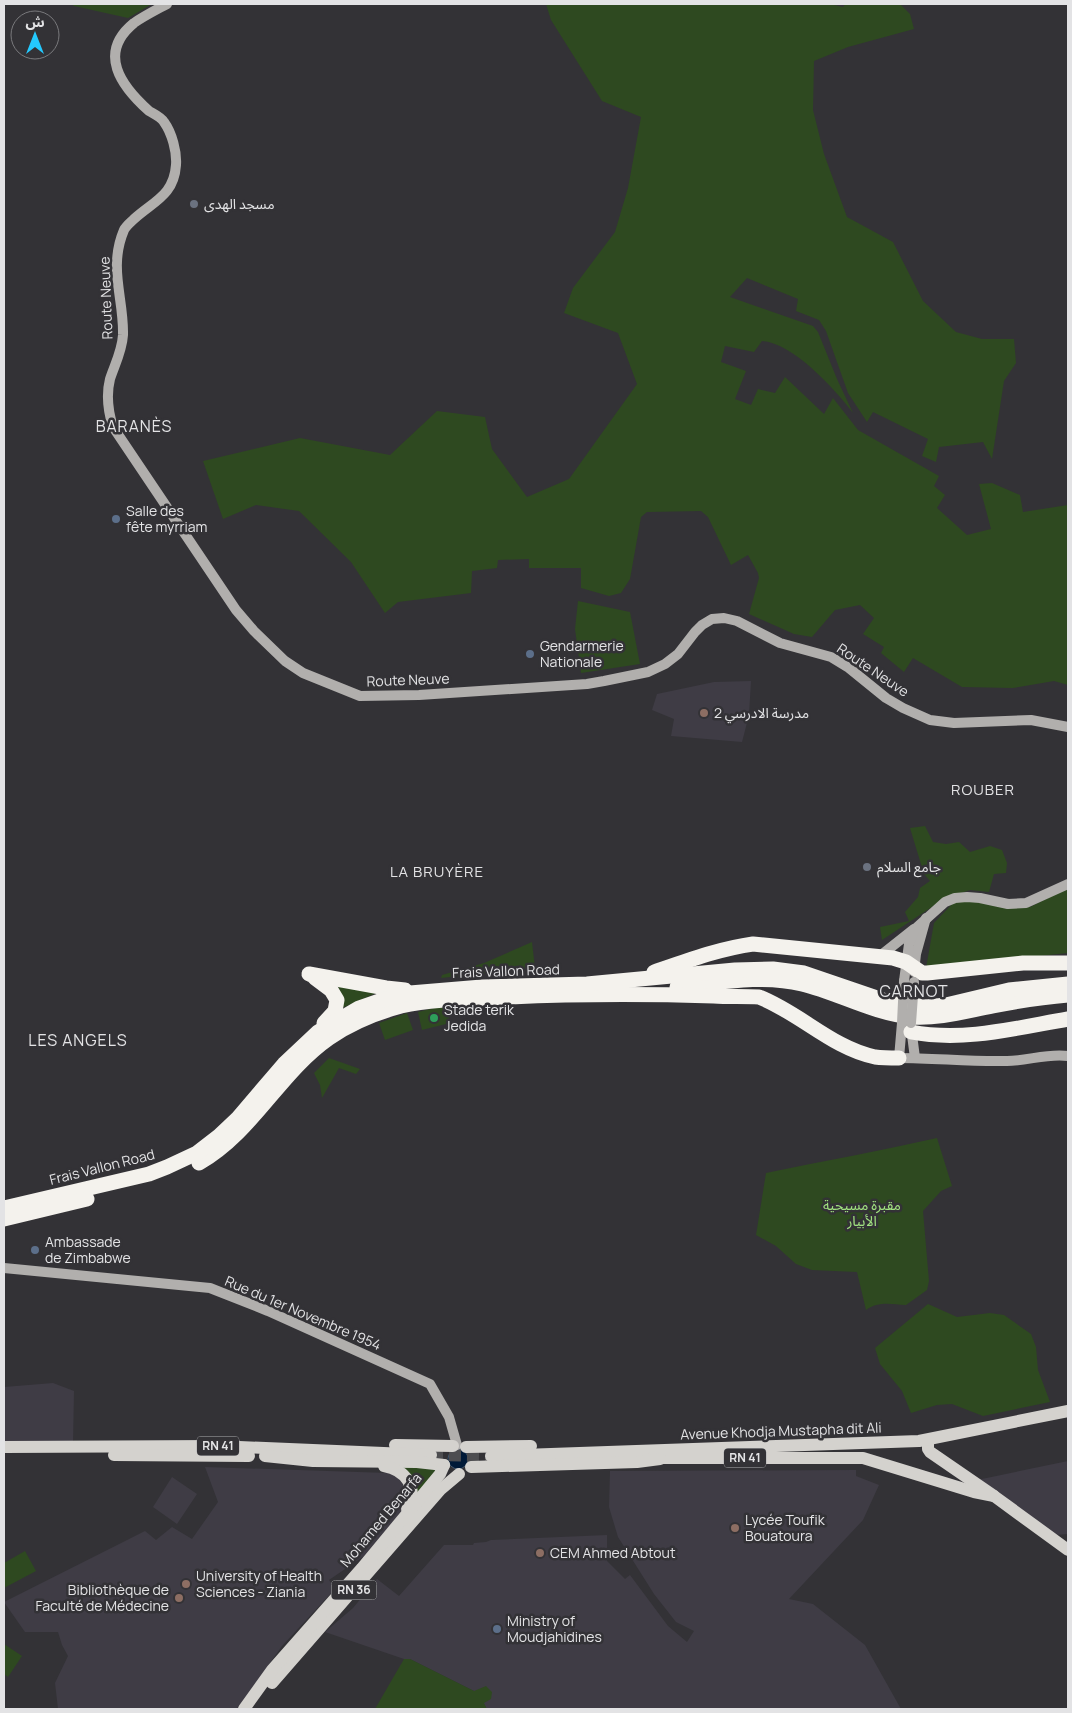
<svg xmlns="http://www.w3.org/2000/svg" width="1072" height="1713" viewBox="0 0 1072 1713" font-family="Manrope,'Noto Sans Arabic',sans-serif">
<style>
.built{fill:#3f3c45}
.green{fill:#2e4920}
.water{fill:#001937;stroke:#44566b}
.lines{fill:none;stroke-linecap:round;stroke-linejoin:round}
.primary-tunnel{stroke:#4d4d50;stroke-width:12;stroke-dasharray:12 6;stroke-linecap:butt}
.secondary{stroke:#b1afad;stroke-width:10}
.primary{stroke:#d4d2ce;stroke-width:12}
.highway{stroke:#f4f2ed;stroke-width:15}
.secondary-bridge{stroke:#b1afad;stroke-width:10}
.worship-dot{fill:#6b7280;stroke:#333236;stroke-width:2}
.service-dot{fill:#5c6f8a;stroke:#333236;stroke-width:2}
.education-dot{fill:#8d6e63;stroke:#333236;stroke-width:2}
.leisure-dot{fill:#2e9e5b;stroke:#333236;stroke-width:2}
.labels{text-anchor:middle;stroke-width:5;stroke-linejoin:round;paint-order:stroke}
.shield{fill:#333236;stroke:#aeaeb0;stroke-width:1}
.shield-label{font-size:12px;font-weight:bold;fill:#e3e3e5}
.poi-label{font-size:14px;fill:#e3e3e5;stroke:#333236;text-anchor:start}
.street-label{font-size:14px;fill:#e3e3e5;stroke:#333236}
.park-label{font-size:14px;fill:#a1e281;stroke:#333236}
.neighbourhood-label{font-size:15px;letter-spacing:1px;fill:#e3e3e5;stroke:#333236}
.quarter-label{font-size:16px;letter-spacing:1px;fill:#e3e3e5;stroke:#333236}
</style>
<rect width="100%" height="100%" fill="#333236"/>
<g class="built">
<polygon points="751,681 749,715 742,742 671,736 674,719 652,710 657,694 714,682"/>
<polygon points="53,1383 74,1391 73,1444 4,1444 4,1387"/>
<polygon points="1068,1461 1068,1534 1055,1535 977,1480"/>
<polygon points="205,1467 388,1473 396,1475 404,1486 405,1499 402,1510 396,1518 364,1556 329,1580 335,1589 282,1646 237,1709 58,1709 55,1683 68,1656 62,1645 58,1632 25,1632 4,1602 145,1531 156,1540 172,1527 192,1539 218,1502"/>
<polygon points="856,1470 856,1476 879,1485 863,1520 789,1599 813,1604 865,1645 901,1709 487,1709 474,1691 410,1659 404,1659 325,1632 353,1608 377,1579 399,1596 444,1545 473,1545 474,1543 486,1542 491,1540 607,1535 607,1561 625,1579 630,1575 668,1626 687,1642 694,1631 676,1622 654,1594 618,1537 609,1507 610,1471"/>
<polygon points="172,1477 197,1494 177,1524 153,1507"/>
</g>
<g class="green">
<polygon points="71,4 152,4 128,18 74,6"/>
<path d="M546 4H830L843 7 845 4H900L910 14 914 29 848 47 814 61 813 110 824 154 847 217 893 242 923 301 956 332 982 339H1014L1016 363 1004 381 992 459 983 442 939 447 936 462 922 456 928 439 873 412 867 422 848 393 826 331 819 320 796 311 798 299 747 278 730 297 813 326 818 332 837 379 853 413C835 389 793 343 762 341L754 352 725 346 721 362 746 371 735 399 751 405 758 389 775 393 785 377 824 414 833 398 858 430 939 476 934 486 945 495 937 508 967 535 991 529 979 484 992 483 1020 495 1023 512 1068 505V685L1054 681 1013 688 962 687 913 658 904 672 881 653 884 647 863 634 874 618 860 605 835 610 812 637 794 634 749 614 759 578 758 573 748 555 731 565 708 517 701 511 647 512 641 517 630 579 621 593 609 596 581 588V568H529V559L498 560 497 568 472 571 471 593 398 602 385 613 351 562 299 511 256 505 223 519 203 461 300 438 390 455 437 411 485 417 492 449 527 497 569 479 637 384 618 333 564 313 573 288 615 232 628 188 641 117 602 101 551 20Z"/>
<polygon points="578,601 630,612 640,664 581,673 575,629"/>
<polygon points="925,826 933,842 946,844 959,842 970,852 990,846 1002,850 1007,863 1006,873 994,874 989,892 970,890 944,899 882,940 880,927 909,921 905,912 918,897 920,888 930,881 924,874 910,828"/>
<polygon points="1068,888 1068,953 926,968 934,923 954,902 968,898 1007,908 1030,907"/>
<polygon points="532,942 535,968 441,978 442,975 484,963"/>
<polygon points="335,982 381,991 342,1008 340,991"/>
<polygon points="446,1005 450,1023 422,1030 418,1012"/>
<polygon points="407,1013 413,1030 385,1040 379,1023"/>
<polygon points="329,1058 360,1069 356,1074 339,1068 322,1098 320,1085 314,1073"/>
<path d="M937 1138 952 1186 941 1191 923 1211 929 1281 927 1290 906 1305C891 1304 878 1301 866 1310L857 1272 812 1270 796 1264 776 1246 756 1235 766 1173C823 1161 880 1151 937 1138Z"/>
<polygon points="928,1304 957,1317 990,1313 1004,1315 1031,1334 1036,1347 1038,1370 1050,1402 983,1416 952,1404 937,1405 911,1413 902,1391 880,1364 875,1348"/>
<path d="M398 1465 435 1468V1471L417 1494C418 1480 410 1472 398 1465Z"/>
<polygon points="25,1551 36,1571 4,1588 4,1563"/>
<polygon points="4,1644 22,1656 8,1677 4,1674"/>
<polygon points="404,1659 410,1659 474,1691 486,1686 492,1692 491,1699 484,1703 487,1709 375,1709"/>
</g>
<circle class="water" cx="458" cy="1459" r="10"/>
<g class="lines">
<polyline class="primary-tunnel" points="431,1455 491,1456"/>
<g class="secondary">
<path d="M167 4C156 10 144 16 134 23 97 53 121 86 149 111 154 114 161 117 164 122 172 133 177 152 176 165 174 195 154 201 134 219 130 223 126 226 124 230 108 268 124 298 123 335 122 351 115 364 110 379 106 395 108 411 113 427L236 610 254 631 285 661 303 673 360 696 419 695 587 684 604 681 648 672 665 664 678 654 695 632 702 625 712 619 724 618 737 621 780 643 831 657 849 668 886 698 903 708 930 720 954 723 1031 720 1068 727"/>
<polyline points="880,956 914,929"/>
<polyline points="914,972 916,954 926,918"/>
<polyline points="904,981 909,944 915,929 945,902 955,898 967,897 980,898 1008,904 1026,903 1068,884"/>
<polyline points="911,1027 915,1058"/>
<path d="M899 1058C935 1058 971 1062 1007 1061 1028 1061 1047 1053 1068 1056"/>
<polyline points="899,1058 902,1023"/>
<polyline points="4,1268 210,1288 268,1311 430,1384 449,1417 457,1445"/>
</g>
<g class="primary">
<polyline points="928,1440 928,1449 930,1452 994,1496 1068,1550"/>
<polyline points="395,1445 453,1446"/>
<polyline points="4,1447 217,1446 431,1455"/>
<polyline points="466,1447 531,1446"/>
<polyline points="114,1455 249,1456"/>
<polyline points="265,1456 313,1461 417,1462 444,1465"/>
<polyline points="491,1456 919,1441 1068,1411"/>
<polyline points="652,1458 863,1458 974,1492 994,1496"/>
<path d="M384 1466C406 1470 419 1488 407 1509"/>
<polyline points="471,1467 637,1462 660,1459"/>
<polyline points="272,1683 440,1490 459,1474"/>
<polyline points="244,1709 272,1670 362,1568 440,1474 444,1465"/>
</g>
<g class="highway">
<path d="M654 972C687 961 718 949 753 944L893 958 906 962 922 973H927L1023 963H1068"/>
<polyline points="309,974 386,988 405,990"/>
<polyline points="315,978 331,990 337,1000 335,1011 324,1023"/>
<path d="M677 987C718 983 762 974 802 984 839 993 872 1013 911 1017 939 1019 966 1011 993 1006 1018 1001 1043 997 1068 995"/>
<path d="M911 1032C964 1042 1016 1028 1068 1019"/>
<path d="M199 1163C253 1132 279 1073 329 1038 351 1023 375 1013 401 1006 436 998 474 999 510 997 578 994 646 994 714 996 729 997 744 996 759 997 800 1013 832 1048 875 1057 883 1058 891 1058 899 1058"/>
<polyline points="4,1208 149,1174 167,1167 197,1153 219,1136 237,1119 284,1064 318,1032 359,1008 382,1000 410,993 482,987 587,984 735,970 773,969 804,973 889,1002 926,1007 946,1005 1009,990 1068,984"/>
<polyline points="4,1219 87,1199"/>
</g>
<g class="secondary-bridge">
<polyline points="902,1023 904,981"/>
<polyline points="911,1023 914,982"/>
</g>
</g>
<g class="worship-dot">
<circle cx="194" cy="204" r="5"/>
<circle cx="867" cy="867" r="5"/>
</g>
<g class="service-dot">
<circle cx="116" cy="519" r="5"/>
<circle cx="530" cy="654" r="5"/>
<circle cx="35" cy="1250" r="5"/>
<circle cx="497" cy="1629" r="5"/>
</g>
<g class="education-dot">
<circle cx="704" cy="713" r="5"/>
<circle cx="735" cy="1528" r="5"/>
<circle cx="540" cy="1553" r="5"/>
<circle cx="186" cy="1584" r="5"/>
<circle cx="179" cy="1598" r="5"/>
</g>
<circle class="leisure-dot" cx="434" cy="1018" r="5"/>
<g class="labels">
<g class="shield">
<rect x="197" y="1436.5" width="42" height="19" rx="4"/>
<rect x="724" y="1448.5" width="42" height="19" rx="4"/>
<rect x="331.5" y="1580.5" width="45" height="19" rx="4"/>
</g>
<g class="shield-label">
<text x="218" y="1450">RN 41</text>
<text x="745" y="1462">RN 41</text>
<text x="354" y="1594">RN 36</text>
</g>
<g class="poi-label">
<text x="204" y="209">مسجد الهدى</text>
<text x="126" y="516">Salle des<tspan x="126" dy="16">fête myrriam</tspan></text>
<text x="540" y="651">Gendarmerie<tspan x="540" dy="16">Nationale</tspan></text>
<text x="714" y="718">مدرسة الادرسي 2</text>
<text x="877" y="872">جامع السلام</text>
<text x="444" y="1015">Stade terik<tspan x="444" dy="16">Jedida</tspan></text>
<text x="45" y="1247">Ambassade<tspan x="45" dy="16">de Zimbabwe</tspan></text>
<text x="745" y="1525">Lycée Toufik<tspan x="745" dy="16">Bouatoura</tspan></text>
<text x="550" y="1558">CEM Ahmed Abtout</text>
<text x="196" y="1581">University of Health<tspan x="196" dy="16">Sciences - Ziania</tspan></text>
<text x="169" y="1595" text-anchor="end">Bibliothèque de<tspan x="169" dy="16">Faculté de Médecine</tspan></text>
<text x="507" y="1626">Ministry of<tspan x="507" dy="16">Moudjahidines</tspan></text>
</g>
<g class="street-label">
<text transform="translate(106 298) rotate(-92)" y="5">Route Neuve</text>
<text transform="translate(873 670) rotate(34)" y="5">Route Neuve</text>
<text transform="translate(408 680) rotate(-2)" y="5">Route Neuve</text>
<text transform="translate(506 971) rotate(-2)" y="5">Frais Vallon Road</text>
<text transform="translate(102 1167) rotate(-14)" y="5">Frais Vallon Road</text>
<text transform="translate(303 1313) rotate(23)" y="5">Rue du 1er Novembre 1954</text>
<text transform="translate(781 1431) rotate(-2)" y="5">Avenue Khodja Mustapha dit Ali</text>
<text transform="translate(381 1520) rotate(-50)" y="5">Mohamed Benarfa</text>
</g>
<g class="park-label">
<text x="862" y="1210">مقبرة مسيحية<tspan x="862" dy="16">الأبيار</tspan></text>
</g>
<g class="neighbourhood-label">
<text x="983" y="795">ROUBER</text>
<text x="437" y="877">LA BRUYÈRE</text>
</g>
<g class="quarter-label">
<text x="134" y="432">BARANÈS</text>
<text x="914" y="997">CARNOT</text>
<text x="78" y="1046">LES ANGELS</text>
</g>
</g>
<rect width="1072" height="1713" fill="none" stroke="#e3e3e5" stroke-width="10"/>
<g transform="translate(35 35)"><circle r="24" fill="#333236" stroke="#79797c"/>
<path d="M0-4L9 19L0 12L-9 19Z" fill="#24c9fe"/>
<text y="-8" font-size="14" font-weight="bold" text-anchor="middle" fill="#e3e3e5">ش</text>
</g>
</svg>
